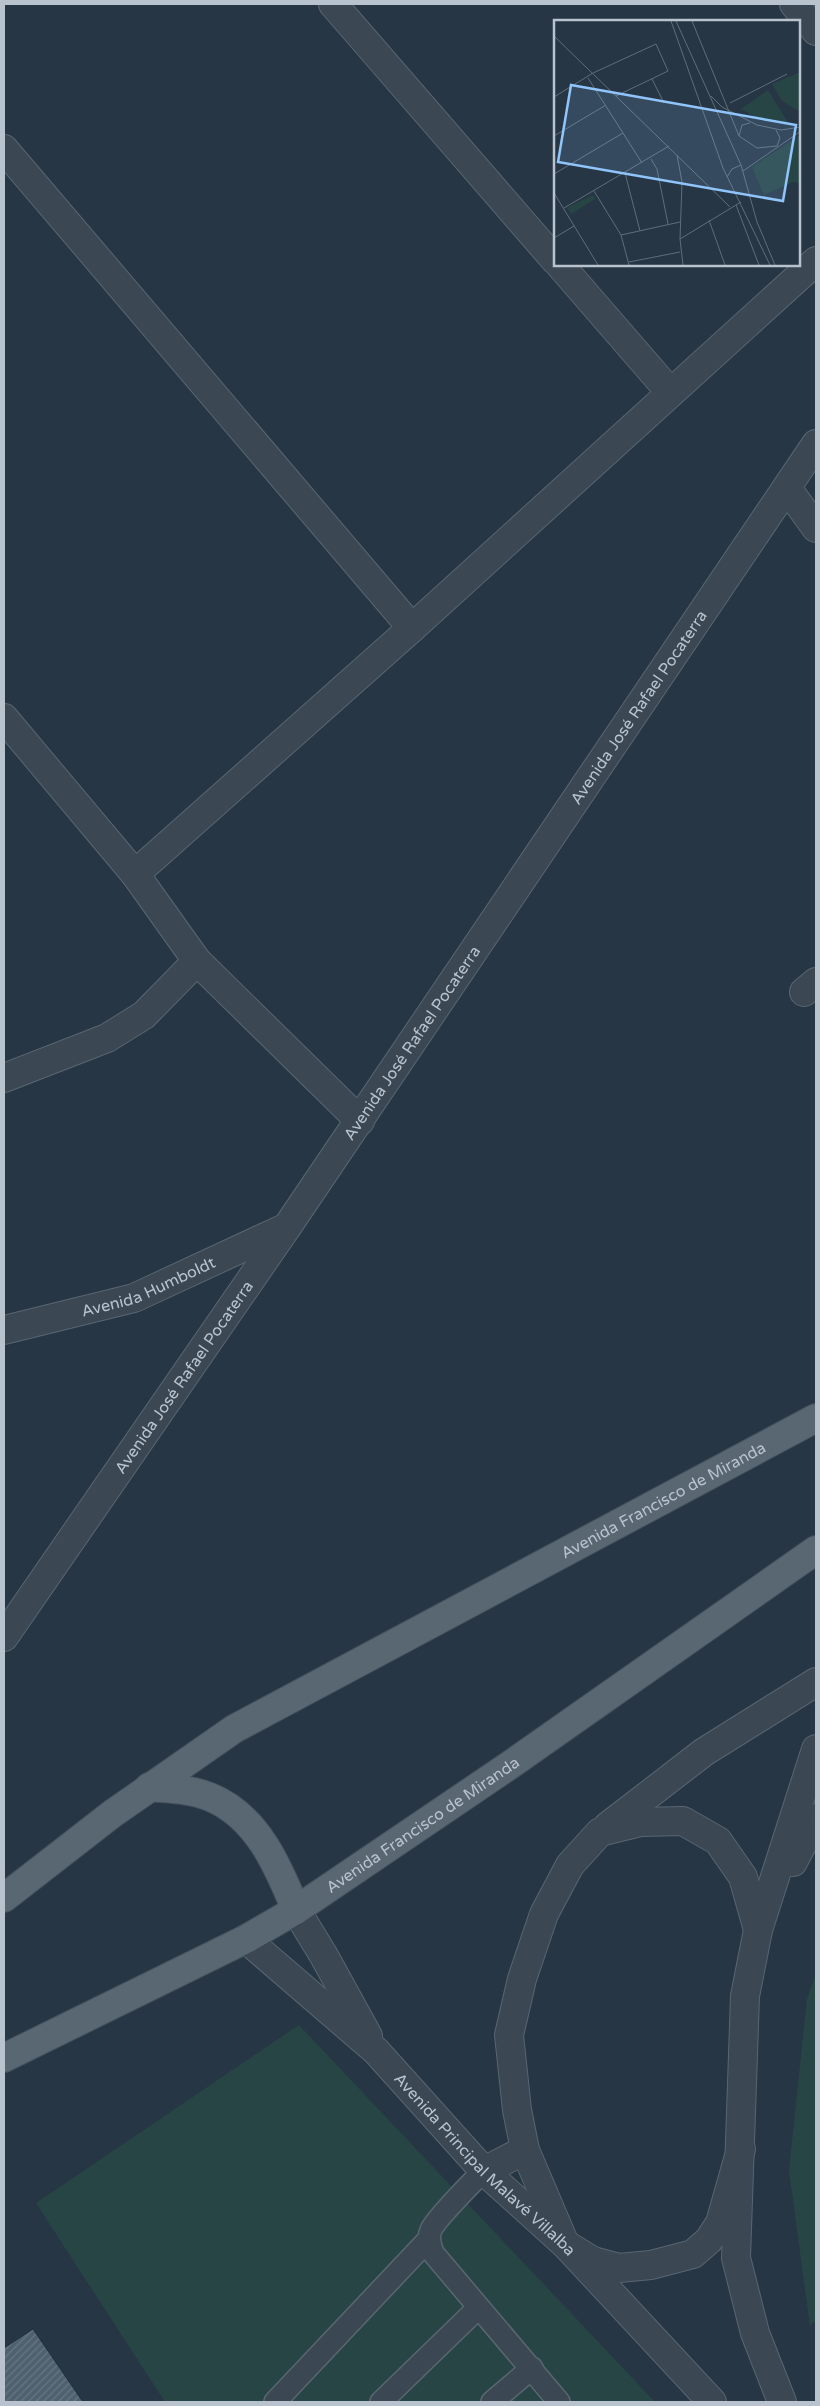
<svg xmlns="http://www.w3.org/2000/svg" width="820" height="2406" viewBox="0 0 820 2406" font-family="'Varela Round',sans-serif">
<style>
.pitch{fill:#284545}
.building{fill:url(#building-hatch);stroke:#222f3b}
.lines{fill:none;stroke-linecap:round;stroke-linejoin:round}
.service-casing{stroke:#596671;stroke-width:24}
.minor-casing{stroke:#596671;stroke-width:30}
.tertiary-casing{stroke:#596671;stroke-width:30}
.primary-casing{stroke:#45515d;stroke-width:30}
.service{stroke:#3b4853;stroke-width:21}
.minor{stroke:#3b4853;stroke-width:28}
.tertiary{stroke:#3b4853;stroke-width:28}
.primary{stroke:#596773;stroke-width:28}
.labels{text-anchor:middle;stroke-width:5;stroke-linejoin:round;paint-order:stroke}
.street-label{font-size:16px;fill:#b8c3cd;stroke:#1f2d39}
.inset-road{fill:none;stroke:#606e7b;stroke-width:1}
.view{fill:#90c5fb;fill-opacity:0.15;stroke:#90c5fb;stroke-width:2.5}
.inset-edge{fill:none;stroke:#b8c3cd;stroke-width:2.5}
</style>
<defs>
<pattern id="building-hatch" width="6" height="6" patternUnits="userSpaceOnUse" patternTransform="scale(1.25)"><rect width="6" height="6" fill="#4f616f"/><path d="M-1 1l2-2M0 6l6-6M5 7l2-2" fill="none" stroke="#667682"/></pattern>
</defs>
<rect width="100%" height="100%" fill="#263644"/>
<g class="pitch">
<polygon points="816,1974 816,2320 810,2326 789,2170 807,1999"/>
<polygon points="299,2025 655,2402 165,2402 36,2203"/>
</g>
<polygon class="building" points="33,2329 83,2402 4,2402 4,2348"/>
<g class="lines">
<g class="service-casing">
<g id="service">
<path d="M484 2171C474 2180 435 2220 431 2230 427 2238 431 2246 433 2253L559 2402"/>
<polyline points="275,2402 429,2239"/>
<polyline points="381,2402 478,2308"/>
<polyline points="492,2402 532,2368"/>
</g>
</g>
<g class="minor-casing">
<g id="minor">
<polyline points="333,4 555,260"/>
<polyline points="794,4 816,31"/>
<polyline points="4,149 412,628"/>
<polyline points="560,265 670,392"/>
<polyline points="787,488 816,528"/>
<polyline points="4,718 135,874 197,961 360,1121"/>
<polyline points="135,874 412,628 816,261"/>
<polyline points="804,992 816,982"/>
<polyline points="4,1078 107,1038 144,1015 197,961"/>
<path id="s1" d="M4 1637 287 1227"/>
<polyline points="608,1826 704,1752 816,1682"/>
<polyline points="793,1862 816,1818"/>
<polyline points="296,1910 324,1956 368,2036"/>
<path id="s2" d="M246 1939 376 2051 484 2171 565 2244 712 2402"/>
<polyline points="741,2149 720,2223 709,2240 693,2254 651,2265 619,2268 593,2261 565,2244 525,2150 517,2110 509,2035 522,1979 544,1914 570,1865 600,1832 641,1822 683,1821 718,1841 743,1877 758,1930"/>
<polyline points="484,2171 525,2150"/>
<polyline points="782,2402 755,2333 736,2258 745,1996 758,1930 816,1749"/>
</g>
</g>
<g class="tertiary-casing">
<g id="tertiary">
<path id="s3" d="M4 1330 134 1298 287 1227 816 444"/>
</g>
</g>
<g class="primary-casing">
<g id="primary">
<path d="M149 1787C169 1789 191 1789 210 1797 257 1816 278 1866 296 1910"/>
<path id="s4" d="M4 1898 112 1814 234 1729 816 1418"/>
<path id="s5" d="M4 2058 246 1939 296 1910 510 1765 816 1550"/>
</g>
</g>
<use href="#service" class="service"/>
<use href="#minor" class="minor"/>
<use href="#tertiary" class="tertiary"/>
<use href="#primary" class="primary"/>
</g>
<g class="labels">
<g class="street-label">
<text dy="6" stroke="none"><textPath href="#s3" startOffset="930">Avenida José Rafael Pocaterra</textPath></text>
<text dy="6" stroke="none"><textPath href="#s3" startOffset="525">Avenida José Rafael Pocaterra</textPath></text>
<text dy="6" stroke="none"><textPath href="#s3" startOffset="151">Avenida Humboldt</textPath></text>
<text dy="6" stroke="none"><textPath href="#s1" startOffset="316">Avenida José Rafael Pocaterra</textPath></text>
<text dy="6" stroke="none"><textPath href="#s4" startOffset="772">Avenida Francisco de Miranda</textPath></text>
<text dy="6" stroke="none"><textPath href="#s5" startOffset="480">Avenida Francisco de Miranda</textPath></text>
<text dy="6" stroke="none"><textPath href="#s2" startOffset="329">Avenida Principal Malavé Villalba</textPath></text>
</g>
</g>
<g transform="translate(554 20)">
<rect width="246" height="246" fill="#263644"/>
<path d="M39 175 41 179 17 194 13 188Z" fill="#284545"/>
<path d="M246 52V90H242L228 81 218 64ZM214 70 235 104 204 99 187 89ZM246 115V163L239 162 210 175 198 147Z" fill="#284545"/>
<path class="inset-road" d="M117 1 169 148 216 245M122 1 187 145 203 202 221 245M138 1 185 116M0 16 176 187M34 58 88 143M98 59 110 83M157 76 168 87 203 105 227 110 247 107M0 77 39 53 102 24 114 51 62 76M176 83 233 54M196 103 188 105 185 116 203 128 223 126 226 118 222 110M0 116 52 85M123 135 128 162 126 219 129 245M97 139 103 149 114 204M189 151 247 111M71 153 86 211M0 154 69 113M173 157 178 149 187 145M40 171 67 215 75 245M0 173 44 245M182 185 205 245M10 188 115 126M155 200 171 245M67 215 126 202M0 218 20 206M126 219 187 182M75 242 126 232"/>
<path class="view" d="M17 65 242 105 229 181 4 142Z"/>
<rect width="246" height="246" class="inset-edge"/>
</g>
<rect width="820" height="2406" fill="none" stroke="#b8c3cd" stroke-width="10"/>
</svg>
